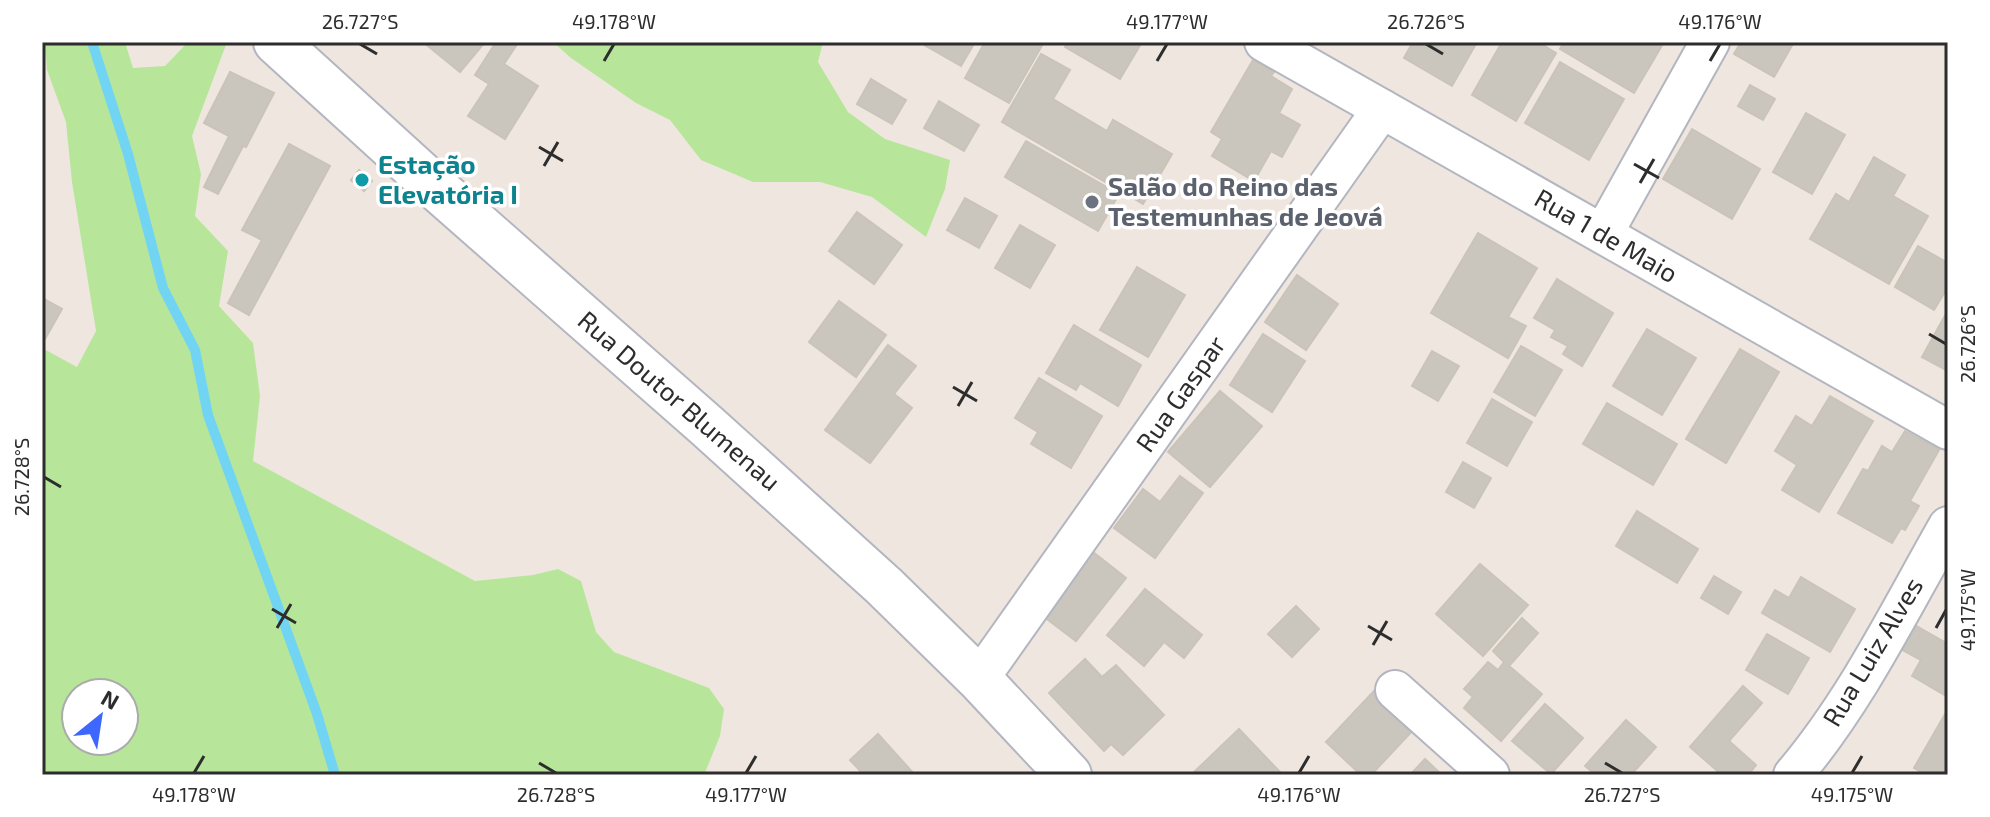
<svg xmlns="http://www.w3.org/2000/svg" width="1990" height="817" viewBox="0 0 1990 817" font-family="'Exo 2',sans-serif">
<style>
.green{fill:#b7e69b;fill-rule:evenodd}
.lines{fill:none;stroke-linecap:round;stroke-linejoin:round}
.stream{stroke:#71d4f2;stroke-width:10}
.building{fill:#cac6be;stroke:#cac3b9;stroke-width:2}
.minor-casing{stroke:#b3b6c0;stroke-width:42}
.tertiary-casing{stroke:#b3b6c0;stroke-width:48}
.minor{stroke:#fff;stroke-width:38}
.tertiary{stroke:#fff;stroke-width:44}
.ticks{fill:none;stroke:#2d2d2d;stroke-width:3}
.culture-dot{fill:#0f9aa8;stroke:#fff;stroke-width:3}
.worship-dot{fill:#6b7280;stroke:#fff;stroke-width:3}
.labels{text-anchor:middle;stroke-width:7;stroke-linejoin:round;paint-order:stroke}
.culture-label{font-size:26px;font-weight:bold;fill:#0d838f;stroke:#fff;text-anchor:start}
.worship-label{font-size:26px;font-weight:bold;fill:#5b616d;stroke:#fff;text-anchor:start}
.street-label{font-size:26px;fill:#2d2d2d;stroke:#fff}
.neatline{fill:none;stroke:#2d2d2d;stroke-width:3}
.ticks-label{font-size:20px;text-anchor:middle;fill:#2d2d2d}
</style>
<rect width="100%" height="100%" fill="#efe7df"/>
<g class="green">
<path d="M45 42H125L133 68 165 66 188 42H227L192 136 201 174 195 216 228 251 219 306 253 343 260 396 253 461 475 581 533 575 558 569 581 581 596 632 614 652 709 688 724 709 720 736 704 775H42V348L77 367 96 331 72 182 66 122 47 70ZM76 693H124V741H76Z"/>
<polygon points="553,42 823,42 818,62 848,112 885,139 950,160 945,189 926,237 872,197 820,182 753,182 701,160 670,120 636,103 571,58"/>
</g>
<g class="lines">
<polyline class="stream" points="92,42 128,154 163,288 195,350 208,415 317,714 335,775"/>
</g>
<g class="building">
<polygon points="423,42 485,42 460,72"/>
<polygon points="496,42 518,43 504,64 538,86 505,139 468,116 489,84 475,75"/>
<polygon points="919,42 975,42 961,66"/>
<polygon points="985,42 1044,42 1009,103 965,78"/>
<polygon points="1068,42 1142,42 1120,79 1065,47"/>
<polygon points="1413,42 1477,42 1452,86 1404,58"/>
<polygon points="1502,42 1538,42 1556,53 1516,121 1472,95"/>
<polygon points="1564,42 1664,42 1634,93 1560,49"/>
<polygon points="1741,42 1794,42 1774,77 1734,54"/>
<polygon points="1041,54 1070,70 1053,99 1107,131 1113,120 1172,154 1143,204 1002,122"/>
<polygon points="1253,60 1274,72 1271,76 1292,89 1279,113 1300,125 1282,157 1271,151 1254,181 1212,156 1222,139 1211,132"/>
<polygon points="1560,62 1624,99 1589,160 1525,123"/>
<polygon points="230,72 274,93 246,147 243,146 218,194 204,187 229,136 204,123"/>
<polygon points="871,79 906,100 892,124 857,104"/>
<polygon points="1750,85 1775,99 1763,120 1738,106"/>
<polygon points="939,101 979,125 964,151 924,128"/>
<polygon points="1806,113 1845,135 1812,194 1773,172"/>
<polygon points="1692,129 1760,169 1732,219 1663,179"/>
<polygon points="1026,141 1119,194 1098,231 1005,177"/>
<polygon points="289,144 330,166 249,315 228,303 262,240 242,230"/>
<polygon points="1874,157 1905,175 1893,196 1928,216 1889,284 1810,239 1836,194 1849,202"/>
<polygon points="359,170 372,181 364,191 351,180"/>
<polygon points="965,198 997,216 979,248 947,230"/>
<polygon points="857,212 902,245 874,284 829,251"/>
<polygon points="1020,225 1055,245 1030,288 995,268"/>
<polygon points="1478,233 1537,268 1508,317 1526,326 1508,358 1431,313"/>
<polygon points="1918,246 1948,263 1948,287 1934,310 1895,287"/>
<polygon points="1137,267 1185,295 1148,357 1100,330"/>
<polygon points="1297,275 1338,304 1306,350 1265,322"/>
<polygon points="1557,279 1613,313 1582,366 1563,354 1568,346 1551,337 1555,330 1534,318"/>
<polygon points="42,298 62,309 45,339 42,337"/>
<polygon points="839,301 886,335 856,377 809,342"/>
<polygon points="1948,310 1948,371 1922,357"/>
<polygon points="1074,325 1141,365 1118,406 1080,383 1076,390 1046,373"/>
<polygon points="1647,329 1696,358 1662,415 1613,386"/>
<polygon points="1263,334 1305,361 1272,412 1230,385"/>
<polygon points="888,345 916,366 894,394 912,408 870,463 825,430"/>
<polygon points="1521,346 1562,370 1535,416 1494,392"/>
<polygon points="1740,349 1779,372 1726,463 1686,439"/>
<polygon points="1432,351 1459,366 1438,401 1412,386"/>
<polygon points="1039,378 1102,416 1071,468 1031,444 1038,432 1015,418"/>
<polygon points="1220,391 1262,426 1210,487 1168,452"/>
<polygon points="1830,396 1873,421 1819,512 1782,490 1797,465 1775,451 1796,416 1812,426"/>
<polygon points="1492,399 1532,422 1507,466 1467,443"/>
<polygon points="1607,403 1677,444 1653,485 1583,444"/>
<polygon points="1905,431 1939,450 1910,501 1919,506 1905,530 1901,528 1892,543 1838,513 1863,469 1868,471 1882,446 1892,452"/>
<polygon points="1463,462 1491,478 1474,508 1446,492"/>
<polygon points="1180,476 1203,493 1155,558 1114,528 1143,489 1160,502"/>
<polygon points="1637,511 1698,549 1677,583 1616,546"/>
<polygon points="1093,552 1126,578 1076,641 1043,616"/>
<polygon points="1480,564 1528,605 1483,656 1436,614"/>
<polygon points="1714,576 1741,592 1728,614 1701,598"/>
<polygon points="1801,577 1855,609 1830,652 1762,613 1775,590 1789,598"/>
<polygon points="1145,589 1202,635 1184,658 1164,642 1144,666 1107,635"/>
<polygon points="1296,606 1319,629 1292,657 1268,634"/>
<polygon points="1522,618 1538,633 1509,666 1542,694 1501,741 1464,708 1473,697 1464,689 1488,662 1498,670 1504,662 1493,651"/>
<polygon points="1913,624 1948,644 1948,697 1912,676 1921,660 1899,648"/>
<polygon points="1767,634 1809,658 1788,694 1746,670"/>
<polygon points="1085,659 1102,677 1116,665 1164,715 1123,755 1111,744 1104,751 1049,693"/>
<polygon points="1743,686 1762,703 1729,741 1756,765 1748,775 1722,775 1690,747"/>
<polygon points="1375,690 1415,728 1371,775 1361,775 1326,742"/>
<polygon points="1545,704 1583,738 1551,774 1512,741"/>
<polygon points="1948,709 1948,775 1926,775 1914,768"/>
<polygon points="1626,720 1656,747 1631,775 1613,775 1610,772 1607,775 1596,775 1585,766"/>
<polygon points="1239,729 1280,772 1277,775 1191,775"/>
<polygon points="878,734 915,775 864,775 850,760"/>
<polygon points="1425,759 1442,775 1410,775"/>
</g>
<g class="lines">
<g class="minor-casing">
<g id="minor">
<polyline points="1264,42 1948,430"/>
<polyline points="1603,234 1710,42"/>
<polyline points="979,679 1382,109"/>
<polyline points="1395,690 1490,775"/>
<path d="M1793 775C1856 701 1900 610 1948 526"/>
</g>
</g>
<g class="tertiary-casing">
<polyline id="tertiary" points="276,42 443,194 707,426 884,586 979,679 1069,775"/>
</g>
<use href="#minor" class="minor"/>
<use href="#tertiary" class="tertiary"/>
</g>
<path class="ticks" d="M360 44 377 54M1426 44 1443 54M604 61 614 44M1157 61 1167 44M1710 61 1720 44M539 147 563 161M1634 164 1659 178M544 166 558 142M1640 183 1654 159M1929 334 1946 344M953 387 977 401M958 406 972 382M44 477 61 487M272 609 296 623M1368 626 1392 640M277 628 291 604M1936 628 1946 610M1373 645 1387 621M539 763 556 773M1605 763 1622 773M194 773 204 756M746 773 756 756M1299 773 1309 756M1852 773 1862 756"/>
<circle class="culture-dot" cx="362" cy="180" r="8"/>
<circle class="worship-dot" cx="1092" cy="202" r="8"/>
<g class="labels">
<g class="culture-label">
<text x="378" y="174">Estação<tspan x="378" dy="30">Elevatória I</tspan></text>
</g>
<g class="worship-label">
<text x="1108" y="196">Salão do Reino das<tspan x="1108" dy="30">Testemunhas de Jeová</tspan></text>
</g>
<g class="street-label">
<text transform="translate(1606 236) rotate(30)" y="9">Rua 1 de Maio</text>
<text transform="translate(1181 394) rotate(-55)" y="9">Rua Gaspar</text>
<text transform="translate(679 401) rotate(41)" y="9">Rua Doutor Blumenau</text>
<text transform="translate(1873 652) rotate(-59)" y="9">Rua Luiz Alves</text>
</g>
</g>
<rect width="1990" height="817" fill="none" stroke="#ffffff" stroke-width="88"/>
<g transform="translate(100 717) rotate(30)"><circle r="38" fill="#ffffff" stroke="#ababab" stroke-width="2"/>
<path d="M0-6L14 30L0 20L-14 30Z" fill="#3d67fe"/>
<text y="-12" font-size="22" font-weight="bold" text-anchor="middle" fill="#2d2d2d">N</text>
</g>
<rect x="44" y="44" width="1902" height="729" class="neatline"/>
<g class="ticks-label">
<text x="360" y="29">26.727°S</text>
<text x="614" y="29">49.178°W</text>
<text x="1167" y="29">49.177°W</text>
<text x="1426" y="29">26.726°S</text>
<text x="1720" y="29">49.176°W</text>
<text transform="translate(1968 344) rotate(-90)" y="7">26.726°S</text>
<text transform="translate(22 477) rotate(-90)" y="7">26.728°S</text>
<text transform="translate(1968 610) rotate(-90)" y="7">49.175°W</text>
<text x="194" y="802">49.178°W</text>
<text x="556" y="802">26.728°S</text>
<text x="746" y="802">49.177°W</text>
<text x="1299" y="802">49.176°W</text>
<text x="1622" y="802">26.727°S</text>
<text x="1852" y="802">49.175°W</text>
</g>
</svg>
